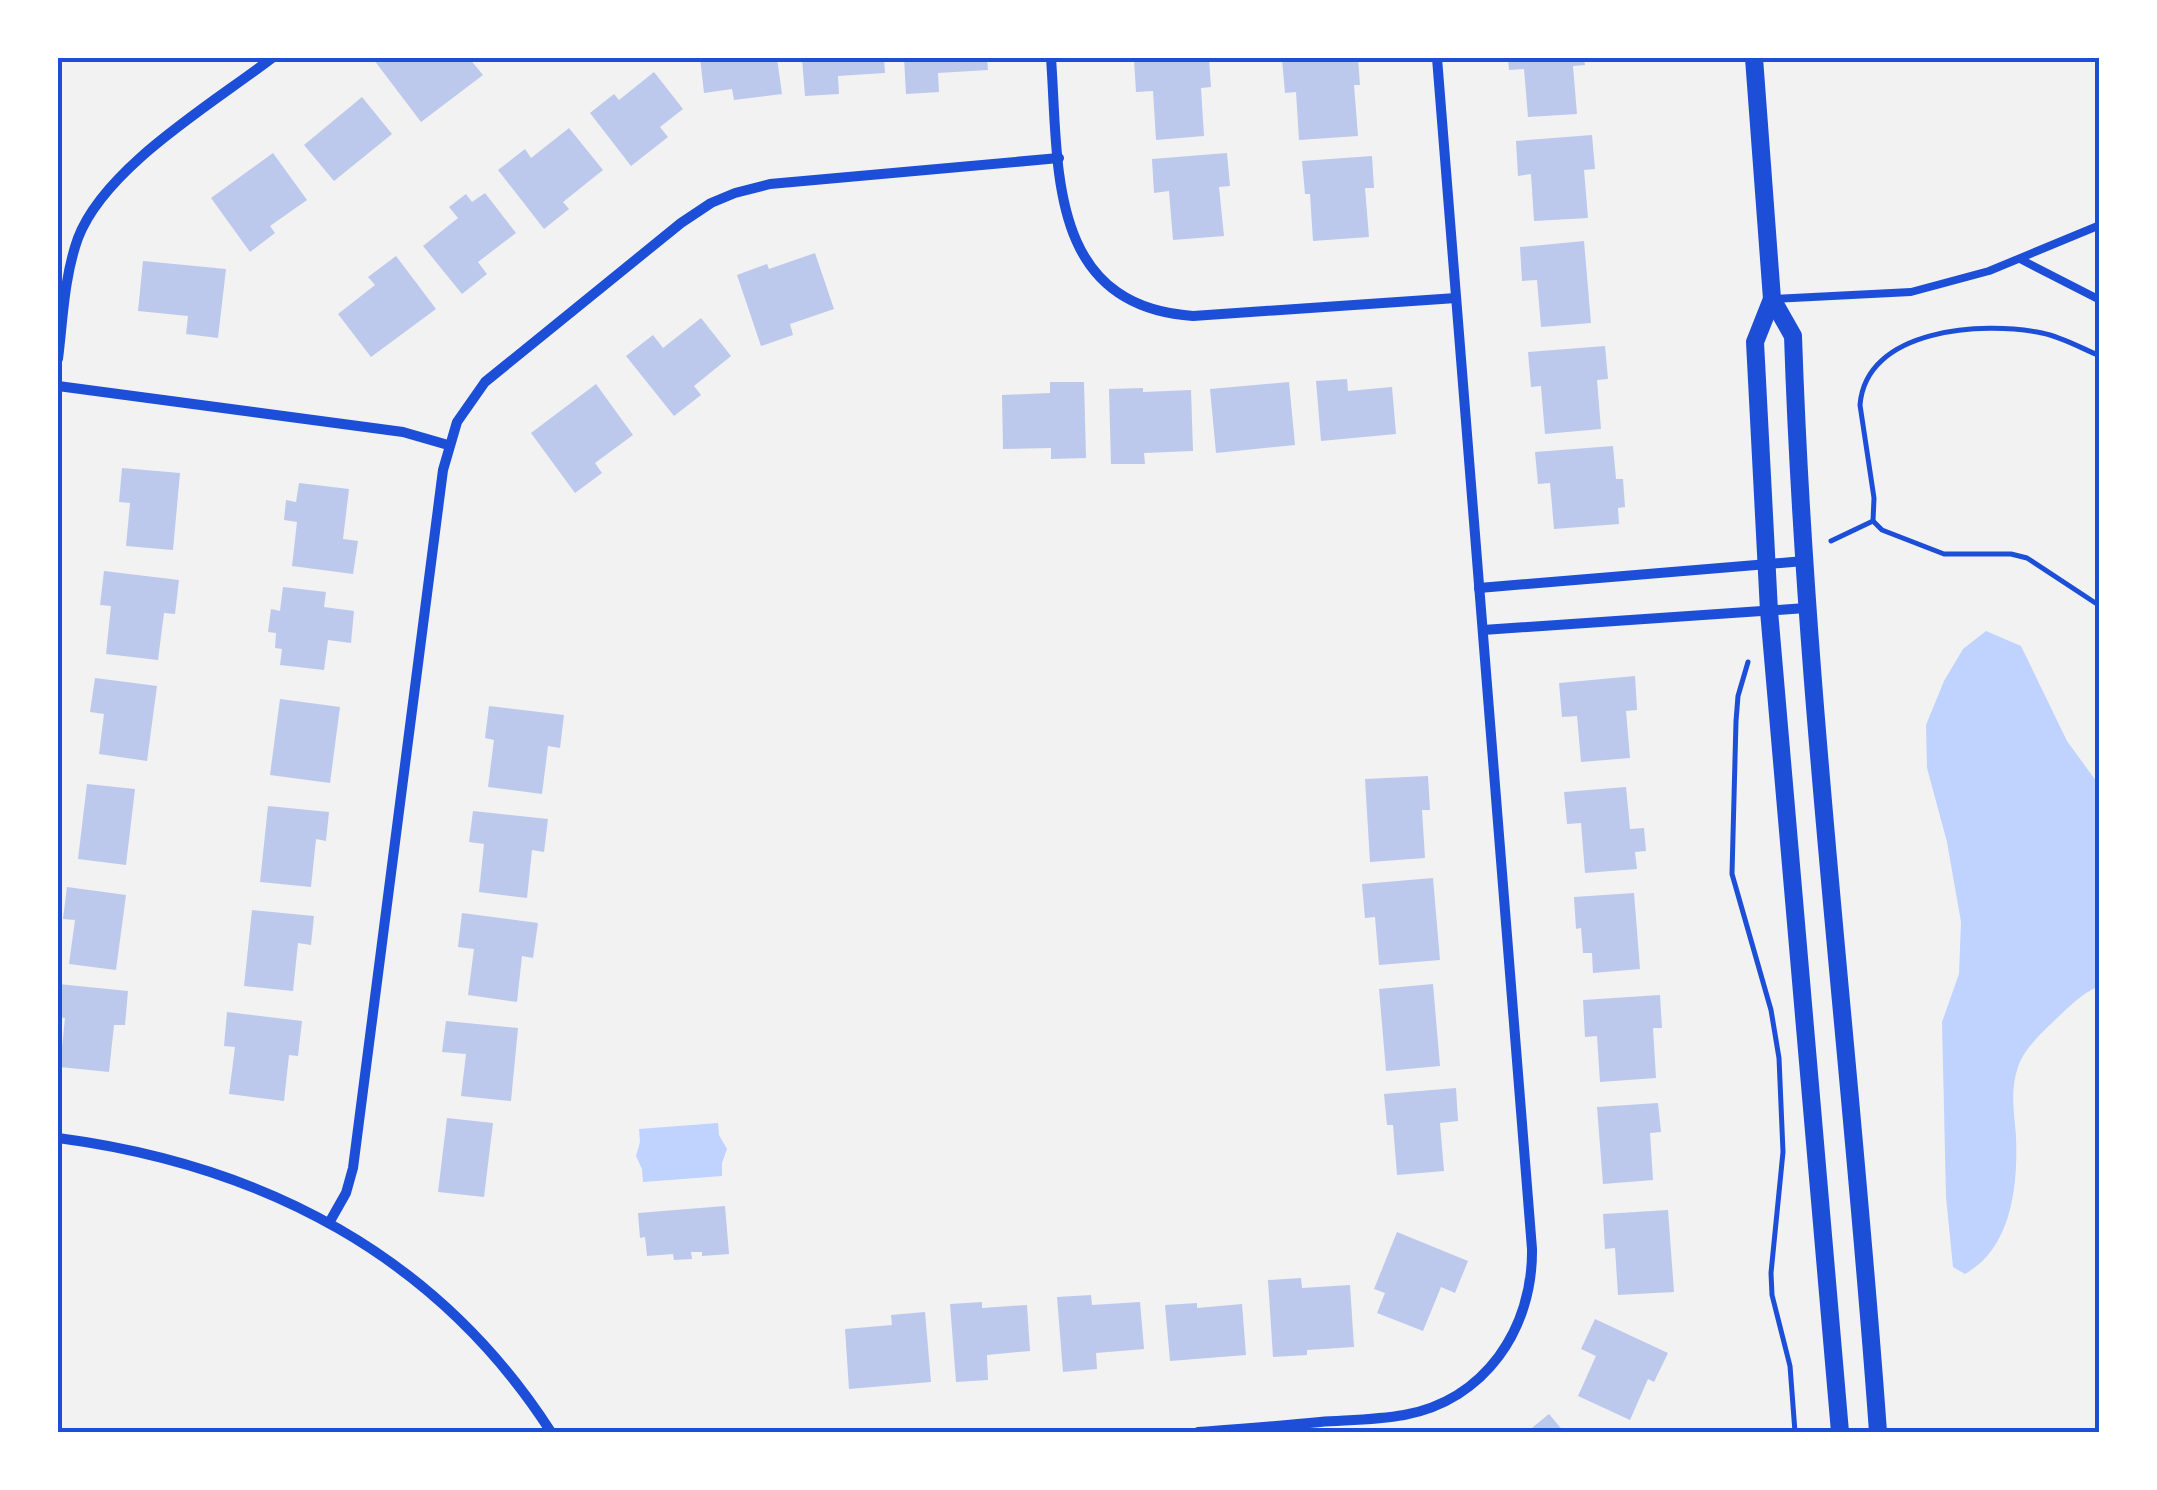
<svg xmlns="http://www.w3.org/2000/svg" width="2157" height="1490" viewBox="0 0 2157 1490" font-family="'Nunito Sans',sans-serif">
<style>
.water{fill:#bfd3fe}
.building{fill:#bdc9ec}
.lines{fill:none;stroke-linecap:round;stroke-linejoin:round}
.path{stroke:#1d4ed8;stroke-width:5}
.service{stroke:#1d4ed8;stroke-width:8}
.minor{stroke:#1d4ed8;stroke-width:10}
.tertiary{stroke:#1d4ed8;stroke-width:18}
.neatline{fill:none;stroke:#1d4ed8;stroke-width:4}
</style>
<rect width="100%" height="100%" fill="#f2f2f2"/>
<g class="water">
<path d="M1986 631 2021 646 2067 741 2099 785 2100 986C2083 992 2069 1007 2056 1019 2043 1032 2024 1048 2018 1067 2010 1090 2014 1112 2016 1136 2018 1185 2012 1248 1965 1274L1953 1267 1946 1197 1942 1022 1959 974 1961 922 1947 842 1927 768 1926 725 1944 681 1963 649Z"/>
<polygon points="718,1123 719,1135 727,1149 722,1163 722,1176 643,1182 642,1169 636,1156 640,1142 639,1129"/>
</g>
<g class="building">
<polygon points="378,58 409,58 411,60 415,58 469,58 483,75 421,122 374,60"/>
<polygon points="700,58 777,58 782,94 734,100 732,89 704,93"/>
<polygon points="802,58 884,58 885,73 838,76 839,94 805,96"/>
<polygon points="904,58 987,58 988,70 938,73 939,92 906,94"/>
<polygon points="1209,58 1211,87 1201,88 1204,136 1156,140 1153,91 1136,92 1134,59"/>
<polygon points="1358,58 1360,85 1354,85 1358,136 1299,140 1296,92 1285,93 1282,59"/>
<polygon points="1508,58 1584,58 1585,65 1573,66 1577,114 1528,117 1524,69 1509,70"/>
<polygon points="654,72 683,109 660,127 668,137 631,166 590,113 614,94 619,100"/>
<polygon points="362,97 392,134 334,181 304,145"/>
<polygon points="569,128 603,170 563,202 569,209 544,229 498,170 525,149 531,158"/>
<polygon points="1592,135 1595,169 1584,170 1588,218 1534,221 1531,174 1518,176 1516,141"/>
<polygon points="273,153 307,200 270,226 275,233 250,252 211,198"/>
<polygon points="1227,153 1230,186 1219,187 1224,236 1173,240 1169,191 1154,193 1152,159"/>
<polygon points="1372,156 1374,188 1365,188 1369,237 1313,241 1310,194 1305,194 1302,161"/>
<polygon points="485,193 516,233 478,262 487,274 462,294 423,246 458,218 449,207 466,194 472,202"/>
<polygon points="1584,241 1591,323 1541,327 1537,280 1522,281 1520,247"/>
<polygon points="815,253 834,309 790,324 793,335 761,346 737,275 767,264 769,269"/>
<polygon points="396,256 436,309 371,357 338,314 375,285 368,277"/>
<polygon points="143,261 226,269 218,338 186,334 188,316 138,311"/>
<polygon points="701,318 731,356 694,386 701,395 674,416 626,356 653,335 663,348"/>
<polygon points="1605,346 1608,379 1597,380 1601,429 1545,434 1541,386 1531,387 1528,352"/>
<polygon points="1347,379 1348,391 1392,387 1396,434 1321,441 1316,381"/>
<polygon points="1050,382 1084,382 1086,458 1051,459 1051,448 1003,449 1002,395 1050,393"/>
<polygon points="1289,382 1295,445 1216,453 1210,389"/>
<polygon points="596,384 633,435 595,463 602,473 575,493 531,433"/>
<polygon points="1143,388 1143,392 1191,390 1193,451 1144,453 1145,464 1111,464 1109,389"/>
<polygon points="1613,446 1616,479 1623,479 1625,507 1618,508 1619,524 1554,529 1550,483 1538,484 1535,452"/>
<polygon points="122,468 180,473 173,550 126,546 130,503 119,502"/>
<polygon points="299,483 349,489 343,539 358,541 353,574 292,566 297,522 284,520 286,500 296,502"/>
<polygon points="104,571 179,580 175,614 164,613 158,660 106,654 111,606 100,605"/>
<polygon points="283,587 326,592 324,607 354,611 351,643 328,640 324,670 280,665 282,649 275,648 276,633 268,632 271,609 280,611"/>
<polygon points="1635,676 1637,710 1626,711 1630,758 1581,762 1577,716 1562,717 1559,683"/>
<polygon points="95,678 157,686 147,761 99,754 104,714 90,712"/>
<polygon points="280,699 340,707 330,783 270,775"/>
<polygon points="489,706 564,715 560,748 548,746 542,794 488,787 494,740 485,738"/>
<polygon points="1428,776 1430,810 1422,810 1425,858 1370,862 1365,779"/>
<polygon points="87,784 135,789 126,865 78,859"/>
<polygon points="1626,787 1630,829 1644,828 1646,851 1635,852 1637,869 1585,873 1581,823 1567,824 1564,792"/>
<polygon points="268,806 329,812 326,841 316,839 311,887 260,882"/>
<polygon points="473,811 548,819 544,852 532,850 527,898 479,892 484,844 469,842"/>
<polygon points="1433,878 1440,960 1379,965 1375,917 1365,918 1362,884"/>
<polygon points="67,887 126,895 116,970 69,964 75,920 63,919"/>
<polygon points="1634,893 1640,969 1593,973 1592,953 1583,953 1581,928 1576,929 1574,897"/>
<polygon points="252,910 314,916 311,945 298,943 293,991 244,986"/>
<polygon points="462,913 538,923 533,958 522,956 517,1002 468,995 474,949 458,947"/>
<polygon points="58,984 128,991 125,1025 114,1025 109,1072 60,1067 65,1018 58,1017"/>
<polygon points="1433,984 1440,1066 1386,1071 1379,989"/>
<polygon points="1660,995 1662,1028 1653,1028 1656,1078 1600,1082 1597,1036 1585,1037 1583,1000"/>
<polygon points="227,1012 302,1021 298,1056 289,1055 284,1101 229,1094 235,1047 224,1046"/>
<polygon points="446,1021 518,1028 511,1101 461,1096 466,1054 442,1052"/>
<polygon points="1456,1088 1458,1121 1440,1123 1444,1171 1397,1175 1393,1125 1387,1125 1384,1094"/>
<polygon points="1658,1103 1661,1132 1650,1133 1653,1180 1603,1184 1597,1107"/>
<polygon points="447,1118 493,1123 484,1197 438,1192"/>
<polygon points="725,1206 729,1254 702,1256 702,1252 691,1252 692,1259 674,1260 673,1254 647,1256 645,1237 640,1238 638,1213"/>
<polygon points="1668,1210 1674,1292 1618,1295 1615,1248 1605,1249 1603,1214"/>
<polygon points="1397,1232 1468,1261 1455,1293 1441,1287 1423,1331 1377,1313 1385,1293 1374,1289"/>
<polygon points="1301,1278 1302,1288 1350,1285 1354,1347 1307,1350 1307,1355 1273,1357 1268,1280"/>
<polygon points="1091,1295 1092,1305 1140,1302 1144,1349 1096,1353 1097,1369 1063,1372 1057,1297"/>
<polygon points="982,1302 982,1308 1027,1305 1030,1351 987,1355 988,1380 956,1382 950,1304"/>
<polygon points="1197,1303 1197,1308 1242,1304 1246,1355 1170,1361 1165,1305"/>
<polygon points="925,1312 931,1382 849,1389 845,1329 892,1325 891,1315"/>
<polygon points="1595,1319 1668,1353 1654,1382 1648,1379 1630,1420 1578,1396 1596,1356 1581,1349"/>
<polygon points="1549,1414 1564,1432 1527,1432"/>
</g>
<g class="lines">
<g class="path">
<path d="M1873 521 1874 498 1860 405C1866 328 1983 321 2042 333 2062 337 2081 348 2100 356"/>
<polyline points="1873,521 1882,530 1944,554 2011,554 2027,558 2100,606"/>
<polyline points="1831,541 1873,521"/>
<polyline points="1748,662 1738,696 1736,721 1732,874 1771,1010 1779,1058 1783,1152 1771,1273 1772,1295 1790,1366 1795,1432"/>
</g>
<g class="service">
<polyline points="2020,259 2100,300"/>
<polyline points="1772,299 1911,292 1989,271 2100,225"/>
</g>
<g class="minor">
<path d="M1051 58C1059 166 1046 306 1193 316L1456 298"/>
<path d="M58 359C63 319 64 277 78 238 105 167 212 104 272 58"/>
<polyline points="58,386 403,432 448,445"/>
<polyline points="1479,588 1804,561"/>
<polyline points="1483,630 1806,608"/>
<path d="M58 1138C263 1165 437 1255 551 1432"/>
<polyline points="329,1223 346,1193 353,1168 443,470 457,422 485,382 681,223 711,203 735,193 770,184 1059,158"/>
<path d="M1198 1432C1238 1429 1279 1426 1320 1422 1347 1420 1376 1420 1404 1415 1485 1400 1533 1329 1532 1249L1437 58"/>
</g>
<g class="tertiary">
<path d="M1754 58 1772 299 1793 336C1805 702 1852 1067 1878 1432"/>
<polyline points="1772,299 1755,342 1769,611 1840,1432"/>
</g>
</g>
<rect width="2157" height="1490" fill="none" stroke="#ffffff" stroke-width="120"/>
<rect x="60" y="60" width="2037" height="1370" class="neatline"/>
</svg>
